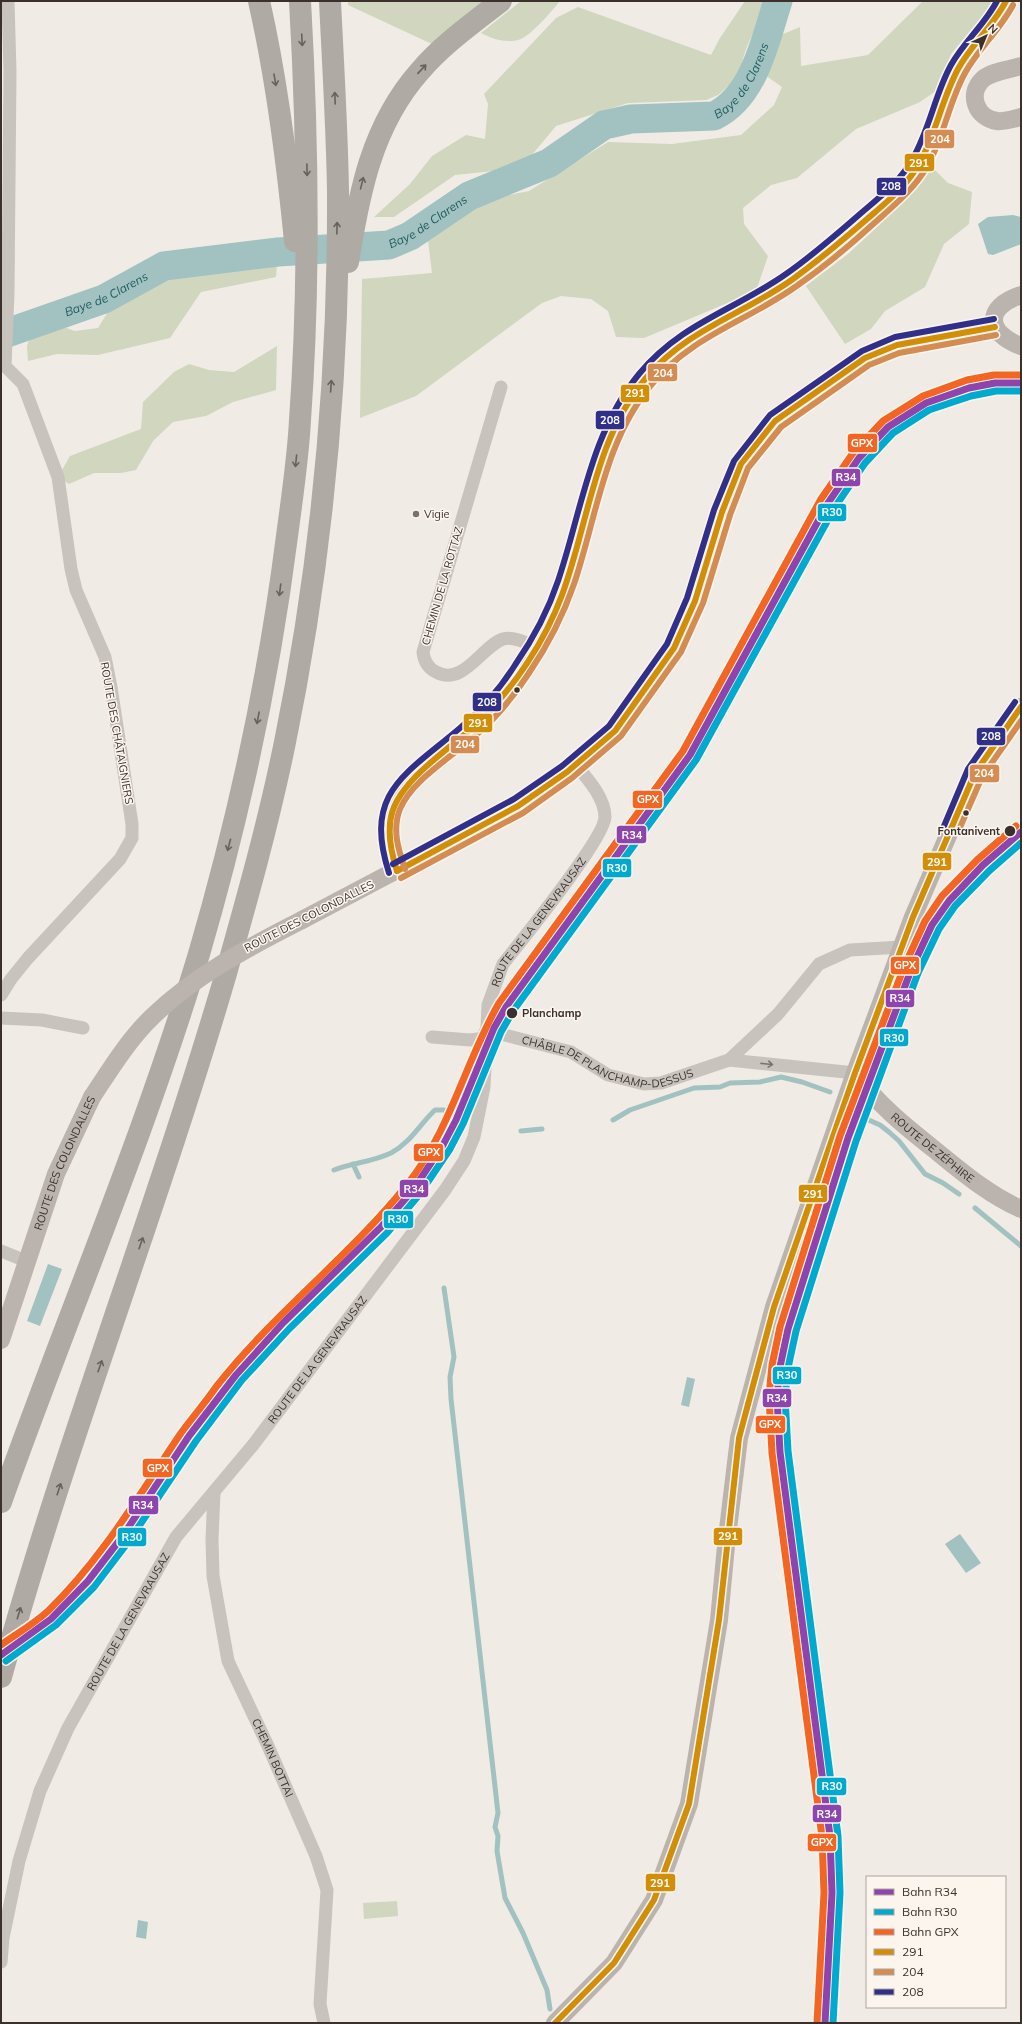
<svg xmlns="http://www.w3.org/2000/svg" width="1022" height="2024" viewBox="0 0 1022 2024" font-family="Mulish,sans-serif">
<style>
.green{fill:#d1d6bf}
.water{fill:#a1c2c1}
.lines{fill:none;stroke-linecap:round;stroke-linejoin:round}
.stream{stroke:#a1c2c1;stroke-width:5}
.river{stroke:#a1c2c1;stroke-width:29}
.street{stroke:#c9c3be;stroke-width:13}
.secondary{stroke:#bab3ae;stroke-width:18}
.highway{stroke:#afaaa4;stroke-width:22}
.secondary-bridge{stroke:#bab3ae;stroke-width:18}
.bus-1-casing{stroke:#fbf5ee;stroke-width:9}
.bus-2-casing{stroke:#fbf5ee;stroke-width:9}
.bus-3-casing{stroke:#fbf5ee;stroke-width:9}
.bus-1{stroke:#d18e09;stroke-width:6}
.bus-2{stroke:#d38c52;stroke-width:6}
.bus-3{stroke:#302f8a;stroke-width:6}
.rail-1-casing{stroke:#fbf5ee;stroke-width:10}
.rail-2-casing{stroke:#fbf5ee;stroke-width:10}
.rail-3-casing{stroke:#fbf5ee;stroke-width:10}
.rail-1{stroke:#8e44ad;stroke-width:7}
.rail-2{stroke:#00a9ce;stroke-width:7}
.rail-3{stroke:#f26522;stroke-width:7}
.oneway{stroke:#69615b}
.oneway2{stroke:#7b726d}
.poi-dot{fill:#7a716c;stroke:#fbf5ee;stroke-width:1.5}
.bus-dot{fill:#3b302b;stroke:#fbf5ee;stroke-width:1.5}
.labels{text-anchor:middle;stroke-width:3;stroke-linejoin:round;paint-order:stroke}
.poi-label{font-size:11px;fill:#3b302b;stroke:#fbf5ee;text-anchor:start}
.street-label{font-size:11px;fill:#3b302b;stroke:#fbf5ee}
.stop-label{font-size:11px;font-weight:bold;fill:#3b302b;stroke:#fbf5ee;text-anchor:end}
.water-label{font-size:12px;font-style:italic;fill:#1f5a5e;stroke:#fbf5ee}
.line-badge{stroke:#fbf5ee;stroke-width:1.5}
.badge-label{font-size:11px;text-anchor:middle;font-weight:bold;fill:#fff}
</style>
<rect width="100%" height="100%" fill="#f0ebe5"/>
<g class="green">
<polygon points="348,1 486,1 434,45 348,5"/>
<path d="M521 1H560C553 10 531 35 521 39 509 44 492 39 481 33Z"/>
<path d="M745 1H772C769 11 761 18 756 28 748 42 741 59 741 75L718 95 706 100 628 103 556 126 521 168 455 175 394 217H374L410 184 432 156 466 135 485 139 488 104 484 94 556 18 578 7 711 55 720 38Z"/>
<polygon points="923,1 995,1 951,54 940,88 920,102 856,129 797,178 771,185 743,208 744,224 768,256 756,291 644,338 616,337 608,311 591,299 561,296 542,303 416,396 360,418 362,279 432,273 427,232 494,198 529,191 608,142 672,144 741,135 774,105 782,87 765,75 781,35 800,27 801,66 868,55"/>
<polygon points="932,167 948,183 972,192 969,224 944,244 925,287 885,311 871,329 845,344 806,286 848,254 887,218"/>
<polygon points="278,252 276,277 201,292 170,338 98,355 57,354 28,361 27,346 32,331 52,323 75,331 98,328 114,302 135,289 164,266"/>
<polygon points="277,346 276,390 233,402 206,416 173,422 153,441 136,470 121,473 94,473 69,484 58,477 70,456 141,429 143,402 174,372 189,364 209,370 234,372"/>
<polygon points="397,1901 398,1916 364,1919 363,1903"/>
</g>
<g class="water">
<polygon points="1013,215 1021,217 1021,244 993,255 988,254 978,224 988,217"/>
<polygon points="48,1264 62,1269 40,1326 27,1321"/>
<polygon points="687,1377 695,1379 689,1407 681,1405"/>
<polygon points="960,1534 981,1563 966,1573 945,1544"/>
<polygon points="138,1920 148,1922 146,1939 136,1937"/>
</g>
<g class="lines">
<g class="stream">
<polyline points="862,1117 880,1125 889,1132 899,1141 925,1174 943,1183 959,1194"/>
<polyline points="613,1120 630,1110 694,1088 720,1087 730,1083 760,1082 781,1077 802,1082 830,1092"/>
<polyline points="521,1131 542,1129"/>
<polyline points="353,1164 359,1177"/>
<path d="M334 1170C352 1163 372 1162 391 1153 410 1143 420 1124 435 1110H444"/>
<polyline points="975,1208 1021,1246"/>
<polyline points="444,1288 454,1357 450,1377 451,1399 498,1813 495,1827 498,1836 497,1851 505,1898 523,1933 547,1990 550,2009"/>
</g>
<path class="river" id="s1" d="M1 335 104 299 164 266 278 252 389 245 410 236 469 196 549 163 604 125 631 119 714 116C755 96 765 40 778 1"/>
<g class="street">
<path d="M501 387 423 652C424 661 428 668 436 672 463 687 482 646 503 639 513 636 527 643 536 647"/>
<polyline points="1,995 11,979 28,958 120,859 132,838 132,824 111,687 105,657 76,590 71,569 58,477 23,384 5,366 8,293 10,72 8,1"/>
<polyline points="1,1018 42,1020 83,1028"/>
<path id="s2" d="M485 1032H493L571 1052 608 1075 644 1084 661 1083 729 1060 855 1073"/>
<polyline points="432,1037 470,1040 485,1038"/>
<polyline points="729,1060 778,1014 819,964 850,950 902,947"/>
<polyline points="1,1251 26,1261"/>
<path id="s3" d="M214 1492 212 1539 213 1576 228 1661 268 1746 316 1856 327 1890 320 2004 324 2023"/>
<path id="s4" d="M1 1962 3 1938 19 1861 40 1791 68 1728 176 1537 253 1445 445 1190 464 1161 474 1137 484 1087 488 1005 503 964C521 941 605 838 605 817 605 798 588 779 576 765"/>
</g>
<g class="secondary">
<path d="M1021 66C1009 70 993 71 983 79 967 94 976 118 997 121 1004 122 1013 119 1021 117"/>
<path d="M1021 295C984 307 986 333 1021 346"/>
<path d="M397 871C381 828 385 801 421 771 441 753 464 737 483 718 517 684 553 626 567 580 588 516 596 442 639 387 652 370 669 352 687 340 714 321 747 310 774 292 821 262 862 223 903 187 933 154 937 109 957 71 970 46 994 27 1006 1"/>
<polyline points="302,920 518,806 567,772 615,731 674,648 695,601 722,512 741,464 775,421 865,358 897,345 995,327"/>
<path id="s5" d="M855 1073C877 1104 906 1127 935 1150 962 1172 989 1195 1021 1209"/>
<path id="s6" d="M1 1340 56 1174 92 1097"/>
<polyline points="555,2023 614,1963 654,1900 689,1804 719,1620 726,1546 739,1438 774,1307 855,1073 913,917 975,773 992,747 1021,707"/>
</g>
<g class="highway">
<path d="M259 1C277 80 287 160 295 241"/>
<path d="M348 262C359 193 372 125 420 71 443 44 473 23 501 1"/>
<path d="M1 1502C66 1319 143 1140 199 954 239 817 269 678 287 536 292 498 298 459 300 420 310 281 308 141 300 1"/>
<path d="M1 1677C66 1441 156 1212 225 977 247 899 269 821 285 742 322 561 339 376 338 191 337 128 333 64 330 1"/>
</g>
<path class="secondary-bridge" d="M92 1097C110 1070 128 1040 152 1017 195 975 249 947 302 920"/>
<g class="bus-1-casing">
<g id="bus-1">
<path d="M397 871C381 821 390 798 429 764 446 749 464 736 480 721 515 686 545 641 562 595 589 522 594 440 646 378 687 329 744 314 793 279 819 260 843 240 867 219 887 202 907 186 920 162 936 133 942 99 958 69 971 45 993 26 1006 1"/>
<polyline points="397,871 518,806 567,772 615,731 674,648 695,601 722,512 741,464 775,421 865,358 897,345 995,327"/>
<polyline points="555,2023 614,1963 654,1900 689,1804 719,1620 739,1438 774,1307 855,1073 913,917 975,773 1021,707"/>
</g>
</g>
<g class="bus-2-casing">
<g id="bus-2">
<polyline points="958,832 982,777 1021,721"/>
<path d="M405 869C398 849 392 829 400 809 412 780 452 757 475 736 496 718 514 696 529 673 548 645 563 616 574 584 597 516 604 441 652 384 691 336 750 320 798 285 824 267 848 247 871 226 892 207 914 190 928 165 944 136 949 102 965 73 979 48 1000 30 1013 5"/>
<polyline points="401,878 523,813 572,778 621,736 681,652 703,603 730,515 748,468 781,427 869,365 899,353 996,335"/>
</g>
</g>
<g class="bus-3-casing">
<g id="bus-3">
<polyline points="944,826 968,769 1015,702"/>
<polyline points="393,864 514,799 562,766 609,726 667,644 687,598 714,510 734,461 770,415 862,351 895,337 994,319"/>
<path d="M389 873C363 792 405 775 460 728 481 710 500 689 515 665 533 639 548 611 558 581 582 510 590 434 639 374 681 323 735 310 786 274 812 256 836 235 860 214 880 197 901 181 913 158 930 128 935 94 951 65 964 42 985 24 997 1"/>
</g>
</g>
<use href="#bus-1" class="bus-1"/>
<use href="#bus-2" class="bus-2"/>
<use href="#bus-3" class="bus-3"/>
<g class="rail-1-casing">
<g id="rail-1">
<polyline points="1,1655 51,1619 88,1581 122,1537 189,1436 236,1375 283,1323 381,1227 413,1190 443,1145 456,1120 494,1028 506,1007 690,755 828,503 859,458 888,427 926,403 969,388 995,383 1021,383"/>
<polyline points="825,2023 832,1893 830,1836 780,1452 777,1397 780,1367 788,1329 848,1138 911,970 932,925 949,901 983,865 1021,832"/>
</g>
</g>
<g class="rail-2-casing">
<g id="rail-2">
<polyline points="6,1661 56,1625 94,1587 129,1541 196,1441 242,1380 289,1329 387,1233 419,1195 450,1149 463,1124 501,1032 513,1011 696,760 835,507 865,463 893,433 929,410 971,396 996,391 1021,391"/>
<polyline points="833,2023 840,1893 838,1836 788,1451 785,1397 788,1368 796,1331 856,1141 918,973 939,929 955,906 989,871 1021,843"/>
</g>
</g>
<g class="rail-3-casing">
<g id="rail-3">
<path d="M1 1645C16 1634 34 1624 48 1611 102 1559 139 1495 181 1433 192 1418 205 1403 216 1387 273 1314 348 1258 406 1186 451 1130 464 1064 499 1003L683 751 821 499 853 453 883 421 923 396 967 380 994 375H1021"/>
<polyline points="817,2023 824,1893 822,1837 772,1453 769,1396 772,1365 780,1327 840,1136 904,967 925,921 942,896 977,860 1016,826"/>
</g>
</g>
<use href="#rail-1" class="rail-1"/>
<use href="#rail-2" class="rail-2"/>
<use href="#rail-3" class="rail-3"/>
</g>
<defs><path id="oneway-shaft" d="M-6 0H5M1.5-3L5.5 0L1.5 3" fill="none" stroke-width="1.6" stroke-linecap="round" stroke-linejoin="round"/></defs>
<g class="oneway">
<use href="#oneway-shaft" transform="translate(302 40) rotate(87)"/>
<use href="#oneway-shaft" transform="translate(422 69) rotate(-47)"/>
<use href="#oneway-shaft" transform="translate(275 80) rotate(80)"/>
<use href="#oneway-shaft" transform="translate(335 98) rotate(-92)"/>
<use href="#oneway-shaft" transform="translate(307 170) rotate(89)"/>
<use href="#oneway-shaft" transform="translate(362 183) rotate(-76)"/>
<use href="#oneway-shaft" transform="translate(337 228) rotate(-89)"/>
<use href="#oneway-shaft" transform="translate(331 386) rotate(-86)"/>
<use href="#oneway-shaft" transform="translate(296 461) rotate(96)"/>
<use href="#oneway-shaft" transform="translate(280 590) rotate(97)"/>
<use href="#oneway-shaft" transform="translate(258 718) rotate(101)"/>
<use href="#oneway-shaft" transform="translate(229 845) rotate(105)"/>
<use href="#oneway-shaft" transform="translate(141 1243) rotate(-71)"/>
<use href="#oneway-shaft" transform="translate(100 1366) rotate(-71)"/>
<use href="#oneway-shaft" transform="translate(59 1489) rotate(-72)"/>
<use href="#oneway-shaft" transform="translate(19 1613) rotate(-73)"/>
</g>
<use class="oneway2" href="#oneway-shaft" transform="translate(767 1064) rotate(6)"/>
<circle class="poi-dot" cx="416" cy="514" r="4"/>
<g class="bus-dot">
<circle cx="517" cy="690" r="3.5"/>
<circle cx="966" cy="813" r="3.5"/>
<circle cx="1010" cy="831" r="6"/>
<circle cx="512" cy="1013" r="6"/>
</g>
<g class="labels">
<g class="poi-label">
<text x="424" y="518">Vigie</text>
</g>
<g class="street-label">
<text transform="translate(442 586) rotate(-74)" y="4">CHEMIN DE LA ROTTAZ</text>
<text transform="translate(117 733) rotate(80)" y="4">ROUTE DES CHÂTAIGNIERS</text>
<text transform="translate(309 916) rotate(-27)" y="4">ROUTE DES COLONDALLES</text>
<text dy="4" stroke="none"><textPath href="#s4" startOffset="1195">ROUTE DE LA GENEVRAUSAZ</textPath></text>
<text dy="4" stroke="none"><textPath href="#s2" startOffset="129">CHÂBLE DE PLANCHAMP-DESSUS</textPath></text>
<text dy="4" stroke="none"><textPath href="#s5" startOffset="108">ROUTE DE ZÉPHIRE</textPath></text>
<text dy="4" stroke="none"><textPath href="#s6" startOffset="188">ROUTE DES COLONDALLES</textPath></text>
<text dy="4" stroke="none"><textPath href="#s4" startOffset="691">ROUTE DE LA GENEVRAUSAZ</textPath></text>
<text dy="4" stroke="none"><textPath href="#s4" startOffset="367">ROUTE DE LA GENEVRAUSAZ</textPath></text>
<text dy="4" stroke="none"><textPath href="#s3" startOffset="277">CHEMIN BOTTAI</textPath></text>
</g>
<g class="stop-label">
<text x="1000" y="835">Fontanivent</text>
<text x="522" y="1017" text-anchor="start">Planchamp</text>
</g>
<g class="water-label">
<text dy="4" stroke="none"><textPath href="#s1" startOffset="808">Baye de Clarens</textPath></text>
<text dy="4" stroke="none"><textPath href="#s1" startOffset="449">Baye de Clarens</textPath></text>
<text dy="4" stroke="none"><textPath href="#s1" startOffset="113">Baye de Clarens</textPath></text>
</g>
</g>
<g class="line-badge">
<rect x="924" y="129" width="31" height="20" rx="4" fill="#d38c52"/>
<rect x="904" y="153" width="31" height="19" rx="4" fill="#d18e09"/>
<rect x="876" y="177" width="31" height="19" rx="4" fill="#302f8a"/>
<rect x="647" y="363" width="31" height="19" rx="4" fill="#d38c52"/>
<rect x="620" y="384" width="30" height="19" rx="4" fill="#d18e09"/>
<rect x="595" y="410" width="30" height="20" rx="4" fill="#302f8a"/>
<rect x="847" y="433" width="31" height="20" rx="4" fill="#f26522"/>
<rect x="831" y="468" width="30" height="19" rx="4" fill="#8e44ad"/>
<rect x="817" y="503" width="30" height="19" rx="4" fill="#00a9ce"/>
<rect x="472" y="692" width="30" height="20" rx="4" fill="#302f8a"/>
<rect x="463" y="713" width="30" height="20" rx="4" fill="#d18e09"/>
<rect x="976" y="727" width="30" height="19" rx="4" fill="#302f8a"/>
<rect x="450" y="735" width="30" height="19" rx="4" fill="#d38c52"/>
<rect x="969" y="764" width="31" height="19" rx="4" fill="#d38c52"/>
<rect x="632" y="790" width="31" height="19" rx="4" fill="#f26522"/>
<rect x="616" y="825" width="31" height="19" rx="4" fill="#8e44ad"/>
<rect x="922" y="852" width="30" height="19" rx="4" fill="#d18e09"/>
<rect x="602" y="858" width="30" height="20" rx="4" fill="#00a9ce"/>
<rect x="890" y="956" width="30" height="19" rx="4" fill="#f26522"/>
<rect x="885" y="989" width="30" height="19" rx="4" fill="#8e44ad"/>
<rect x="879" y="1028" width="30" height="19" rx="4" fill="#00a9ce"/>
<rect x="413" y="1143" width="31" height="19" rx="4" fill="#f26522"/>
<rect x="399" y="1179" width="30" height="19" rx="4" fill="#8e44ad"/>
<rect x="798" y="1184" width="30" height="19" rx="4" fill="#d18e09"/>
<rect x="383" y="1210" width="31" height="19" rx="4" fill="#00a9ce"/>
<rect x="772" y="1366" width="30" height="19" rx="4" fill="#00a9ce"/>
<rect x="762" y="1388" width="30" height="20" rx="4" fill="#8e44ad"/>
<rect x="755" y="1415" width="31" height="19" rx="4" fill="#f26522"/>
<rect x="142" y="1458" width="31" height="20" rx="4" fill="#f26522"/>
<rect x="128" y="1495" width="31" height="20" rx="4" fill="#8e44ad"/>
<rect x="713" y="1527" width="30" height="19" rx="4" fill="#d18e09"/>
<rect x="117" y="1527" width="30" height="20" rx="4" fill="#00a9ce"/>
<rect x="816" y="1777" width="31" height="19" rx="4" fill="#00a9ce"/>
<rect x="812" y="1804" width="30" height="19" rx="4" fill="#8e44ad"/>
<rect x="807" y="1833" width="30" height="19" rx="4" fill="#f26522"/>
<rect x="645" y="1873" width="31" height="19" rx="4" fill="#d18e09"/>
</g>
<g class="badge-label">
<text x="940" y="143">204</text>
<text x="919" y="167">291</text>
<text x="891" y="190">208</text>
<text x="663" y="377">204</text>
<text x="635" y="397">291</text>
<text x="610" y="424">208</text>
<text x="862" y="447">GPX</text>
<text x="846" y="481">R34</text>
<text x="832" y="516">R30</text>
<text x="487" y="706">208</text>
<text x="478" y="727">291</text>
<text x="991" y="740">208</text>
<text x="465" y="748">204</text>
<text x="984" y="777">204</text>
<text x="648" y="803">GPX</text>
<text x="632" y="839">R34</text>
<text x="937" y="866">291</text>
<text x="617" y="872">R30</text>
<text x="905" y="969">GPX</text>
<text x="900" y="1002">R34</text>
<text x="894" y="1042">R30</text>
<text x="429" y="1156">GPX</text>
<text x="414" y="1193">R34</text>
<text x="813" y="1198">291</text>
<text x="398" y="1223">R30</text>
<text x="787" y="1379">R30</text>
<text x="777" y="1402">R34</text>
<text x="770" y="1428">GPX</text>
<text x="158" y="1472">GPX</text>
<text x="143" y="1509">R34</text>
<text x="728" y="1540">291</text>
<text x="132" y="1541">R30</text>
<text x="832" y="1790">R30</text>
<text x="827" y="1818">R34</text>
<text x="822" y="1846">GPX</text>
<text x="660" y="1887">291</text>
</g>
<rect width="1022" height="2024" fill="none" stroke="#3b302b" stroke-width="4"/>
<rect x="866" y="1876" width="140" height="132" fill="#fbf5ee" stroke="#aea6a0"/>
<rect x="874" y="1889" width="20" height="6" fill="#8e44ad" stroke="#aea6a0"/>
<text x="902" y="1896" font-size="12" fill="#3b302b">Bahn R34</text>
<rect x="874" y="1909" width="20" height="6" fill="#00a9ce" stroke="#aea6a0"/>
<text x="902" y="1916" font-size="12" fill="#3b302b">Bahn R30</text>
<rect x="874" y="1929" width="20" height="6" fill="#f26522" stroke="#aea6a0"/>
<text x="902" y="1936" font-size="12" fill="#3b302b">Bahn GPX</text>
<rect x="874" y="1949" width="20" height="6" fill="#d18e09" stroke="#aea6a0"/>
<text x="902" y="1956" font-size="12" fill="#3b302b">291</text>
<rect x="874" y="1969" width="20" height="6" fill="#d38c52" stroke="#aea6a0"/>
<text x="902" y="1976" font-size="12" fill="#3b302b">204</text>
<rect x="874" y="1989" width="20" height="6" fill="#302f8a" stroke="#aea6a0"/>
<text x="902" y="1996" font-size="12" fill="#3b302b">208</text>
<g transform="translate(986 36) rotate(44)" stroke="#fbf5ee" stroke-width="3" paint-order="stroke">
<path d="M0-3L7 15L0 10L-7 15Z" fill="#3b302b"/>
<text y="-6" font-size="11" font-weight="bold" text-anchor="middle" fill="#3b302b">N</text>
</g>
</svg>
